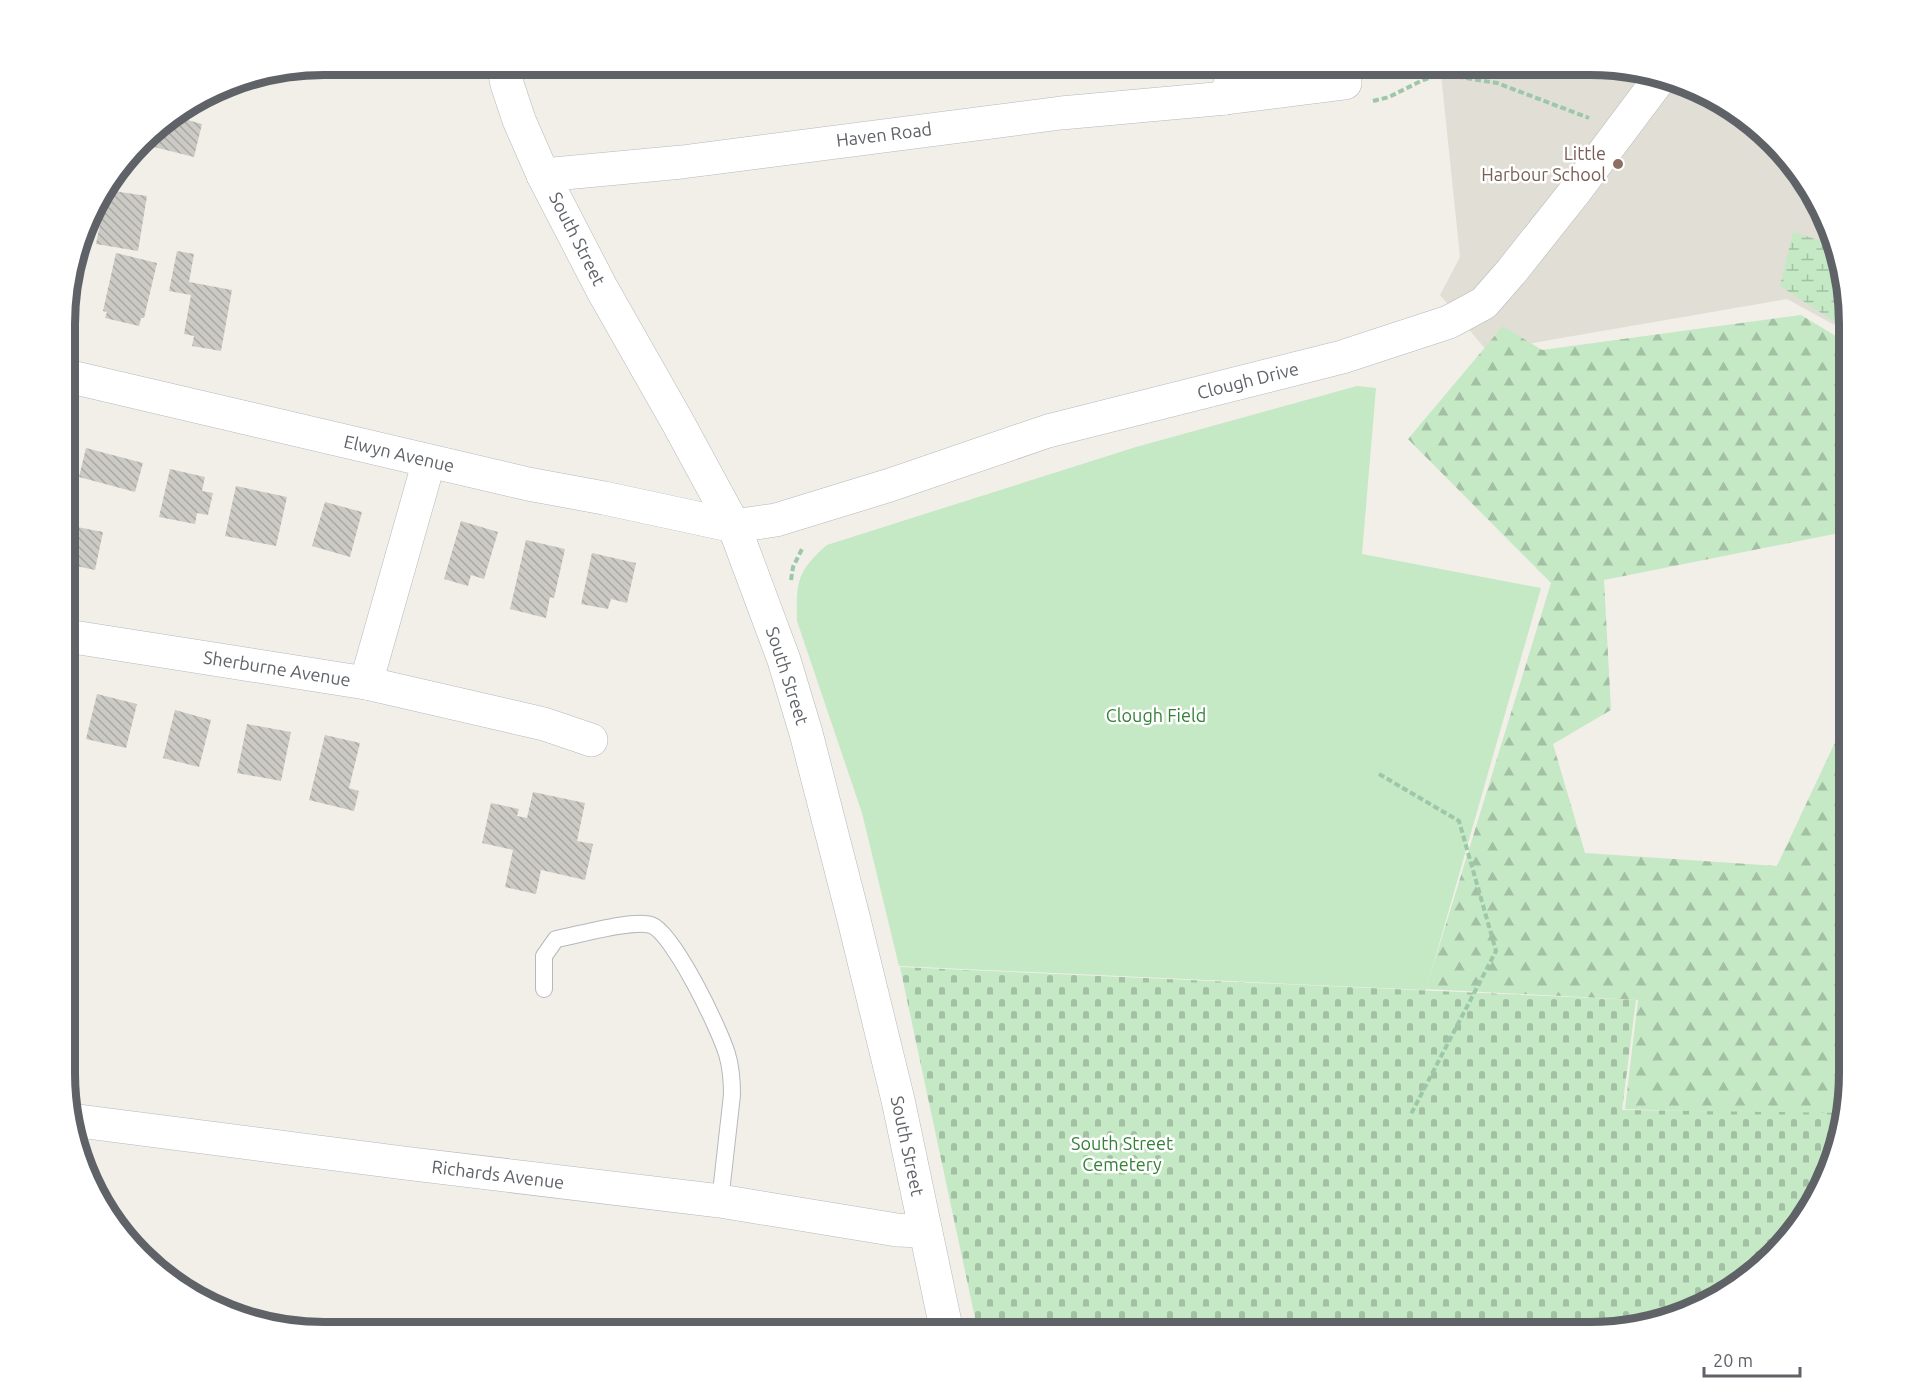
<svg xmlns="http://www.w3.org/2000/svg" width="1914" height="1397" viewBox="0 0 1914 1397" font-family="Ubuntu,sans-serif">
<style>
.education{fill:#e1ded6}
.forest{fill:url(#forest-firs)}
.wetland{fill:url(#wetland-marsh)}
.cemetery{fill:url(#cemetery-stones)}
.park{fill:#c5e8c5}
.building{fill:url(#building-back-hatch)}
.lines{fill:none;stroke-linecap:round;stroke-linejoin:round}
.service-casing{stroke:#b5b8bc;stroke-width:18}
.minor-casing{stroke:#b5b8bc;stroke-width:34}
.tertiary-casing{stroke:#b5b8bc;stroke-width:34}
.path{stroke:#9cc7a9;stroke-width:4;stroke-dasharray:6 3;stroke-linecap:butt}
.service{stroke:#fff;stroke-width:16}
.minor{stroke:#fff;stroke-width:33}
.tertiary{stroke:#fff;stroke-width:33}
.education-dot{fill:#8d6e63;stroke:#fff;stroke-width:2}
.labels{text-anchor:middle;stroke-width:5;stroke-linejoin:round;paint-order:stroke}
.street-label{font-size:18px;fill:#5f6368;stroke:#fff}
.education-label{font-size:18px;fill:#785e54;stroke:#fff;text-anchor:end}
.park-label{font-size:18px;fill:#348238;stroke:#fff}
.rim{fill:none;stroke:#5f6368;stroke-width:8}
</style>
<defs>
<pattern id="forest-firs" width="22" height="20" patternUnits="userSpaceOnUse" patternTransform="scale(1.5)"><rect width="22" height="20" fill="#c5e8c5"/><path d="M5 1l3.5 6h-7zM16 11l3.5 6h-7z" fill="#a3c0a4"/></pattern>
<pattern id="wetland-marsh" width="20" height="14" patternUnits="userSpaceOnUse" patternTransform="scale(1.5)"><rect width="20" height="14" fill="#c5e8c5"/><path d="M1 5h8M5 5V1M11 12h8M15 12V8" fill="none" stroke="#a3c0a4"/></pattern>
<pattern id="cemetery-stones" width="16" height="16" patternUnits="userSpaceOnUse" patternTransform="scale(1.5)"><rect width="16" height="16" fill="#c5e8c5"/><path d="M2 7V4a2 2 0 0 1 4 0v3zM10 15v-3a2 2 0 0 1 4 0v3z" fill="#a3c0a4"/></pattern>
<pattern id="building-back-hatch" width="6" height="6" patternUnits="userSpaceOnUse" patternTransform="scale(1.5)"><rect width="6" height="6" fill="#cccac5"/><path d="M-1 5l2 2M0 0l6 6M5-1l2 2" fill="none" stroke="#a9a8a4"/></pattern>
</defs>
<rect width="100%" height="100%" fill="#f1efe8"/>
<polygon class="education" points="1440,65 1606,65 1689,84 1748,118 1823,209 1849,308 1849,333 1787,299 1487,351 1440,295 1460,257"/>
<polygon class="forest" points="1801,315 1849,344 1849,531 1604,580 1611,710 1553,744 1585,853 1777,866 1838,736 1849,729 1849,1089 1843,1116 1625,1109 1638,1000 1426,989 1551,583 1408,439 1503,326 1542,350"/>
<polygon class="wetland" points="1793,232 1832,244 1849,308 1849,331 1780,286"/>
<polygon class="cemetery" points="900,967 1636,1000 1622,1110 1843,1113 1830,1172 1796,1231 1705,1306 1590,1332 978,1332"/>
<path class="park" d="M1357 386 1376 388 1362 554 1541 588 1426 990 899 966 862 813 797 621C796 582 797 571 827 545L1136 447Z"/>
<g class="building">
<polygon points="173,116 202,124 194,157 142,144 153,129"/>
<polygon points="107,190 147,196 138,251 96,244"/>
<polygon points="177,251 194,254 189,282 232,290 221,351 192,346 194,336 184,334 191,295 169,291"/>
<polygon points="116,253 157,263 144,318 141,318 139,326 105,318 107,312 103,311"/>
<polygon points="86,448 143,463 135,492 79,477"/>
<polygon points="170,469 205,477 202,491 213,493 208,515 197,513 195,524 159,517"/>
<polygon points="236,486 287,497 276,546 225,536"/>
<polygon points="325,502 362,512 350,557 312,546"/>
<polygon points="461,521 498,532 484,579 471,575 468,586 444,579"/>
<polygon points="67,525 103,532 95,570 67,564"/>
<polygon points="526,540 565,549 554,598 550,597 546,618 510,609"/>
<polygon points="592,553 636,563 627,603 611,599 608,609 581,604"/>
<polygon points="97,694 137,704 126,748 86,739"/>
<polygon points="175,710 211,720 199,767 163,758"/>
<polygon points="247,724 291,732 281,781 237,773"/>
<polygon points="325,735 360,743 349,788 359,791 354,811 309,800"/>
<polygon points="533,792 585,803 577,841 593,844 585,880 541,870 536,894 505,887 513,850 482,843 491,803 519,809 517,816 527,818"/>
</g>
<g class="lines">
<g class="service-casing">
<path id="service" d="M544 989V956L556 939C578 935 633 919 651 925 673 932 720 1030 727 1054 731 1067 732 1081 732 1095L720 1201"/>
</g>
<g class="minor-casing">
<g id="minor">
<polyline points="1226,98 1235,65"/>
<polyline points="543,175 682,162 1061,113 1226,98 1345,83"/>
<polyline points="67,376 528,484 604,498 734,526 776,520 890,485 1048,431 1342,357 1449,322 1484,303 1511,272 1573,194 1660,78"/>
<polyline points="67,636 366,683 429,461"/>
<polyline points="366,683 544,724 591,740"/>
<polyline points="71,1120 404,1163 720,1201 897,1230 925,1231"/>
</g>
</g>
<g class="tertiary-casing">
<polyline id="tertiary" points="503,65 507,84 519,120 543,175 602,289 677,421 734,526 784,660 806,733 853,916 898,1100 947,1332"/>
</g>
<g class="path">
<polyline points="1373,101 1389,97 1423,80 1441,74 1497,83 1589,118"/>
<polyline points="791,580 793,567 803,547"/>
<polyline points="1379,774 1459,821 1496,951 1411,1114"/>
</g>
<use href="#service" class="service"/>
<use href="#minor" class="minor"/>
<use href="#tertiary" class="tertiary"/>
</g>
<circle class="education-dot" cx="1618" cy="164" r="6"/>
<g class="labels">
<g class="street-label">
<text transform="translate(884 135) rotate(-7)" y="6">Haven Road</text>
<text transform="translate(577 239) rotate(63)" y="6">South Street</text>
<text transform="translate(1248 381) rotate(-14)" y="6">Clough Drive</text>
<text transform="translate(399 454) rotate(13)" y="6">Elwyn Avenue</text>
<text transform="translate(277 669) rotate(9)" y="6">Sherburne Avenue</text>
<text transform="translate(787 676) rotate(72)" y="6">South Street</text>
<text transform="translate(907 1146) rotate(78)" y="6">South Street</text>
<text transform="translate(498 1175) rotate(7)" y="6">Richards Avenue</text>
</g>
<g class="education-label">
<text x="1606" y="160">Little<tspan x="1606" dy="21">Harbour School</tspan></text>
</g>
<g class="park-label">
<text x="1156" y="722">Clough Field</text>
<text x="1122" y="1150">South Street<tspan x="1122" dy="21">Cemetery</tspan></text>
</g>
</g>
<path d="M0 0H1914V1397H0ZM324 75H1590A249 249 0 0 1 1839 324V1073A249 249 0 0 1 1590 1322H324A249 249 0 0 1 75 1073V324A249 249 0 0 1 324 75Z" fill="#fff" fill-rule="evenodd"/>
<path class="rim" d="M324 75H1590A249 249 0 0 1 1839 324V1073A249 249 0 0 1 1590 1322H324A249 249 0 0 1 75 1073V324A249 249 0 0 1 324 75Z"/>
<path d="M1704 1367v9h96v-9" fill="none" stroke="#5f6368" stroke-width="3"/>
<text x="1713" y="1367" font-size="18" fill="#5f6368" stroke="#ffffff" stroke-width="4.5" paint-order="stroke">20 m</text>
</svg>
